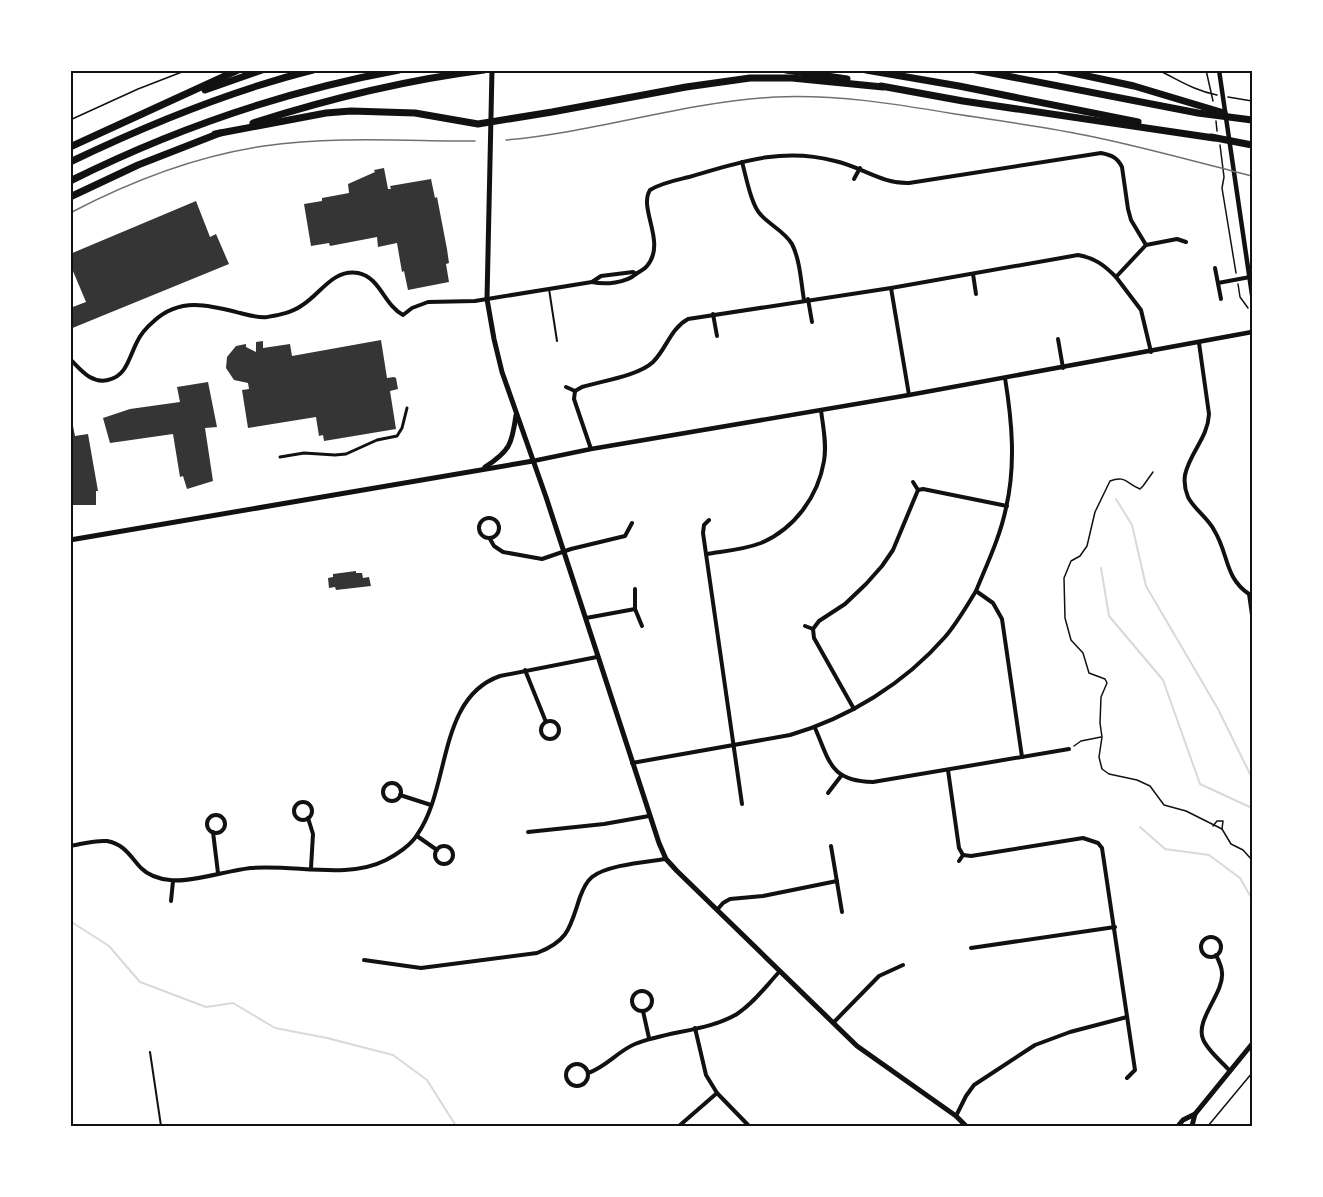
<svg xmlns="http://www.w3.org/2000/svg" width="1323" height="1197" viewBox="0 0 1323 1197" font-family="'Fira Sans Condensed',sans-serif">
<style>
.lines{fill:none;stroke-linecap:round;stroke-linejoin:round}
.stream{stroke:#d9d9d9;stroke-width:2}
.building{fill:#353535}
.path{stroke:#111;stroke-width:1.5}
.service{stroke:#111;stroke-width:2}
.pedestrian{stroke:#111;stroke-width:3}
.minor{stroke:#111;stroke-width:4}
.tertiary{stroke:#111;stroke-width:4.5}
.secondary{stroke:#111;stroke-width:5}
.motorway{stroke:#111;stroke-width:7}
.tram{stroke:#707070;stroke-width:1.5}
.neatline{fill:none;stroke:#111;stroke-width:2}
</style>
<rect width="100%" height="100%" fill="#fff"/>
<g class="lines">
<g class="stream">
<polyline points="1116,499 1132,525 1146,586 1218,709 1252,778"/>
<polyline points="1101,568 1109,616 1163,680 1200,784 1252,808"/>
<polyline points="1140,827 1165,849 1209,855 1240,878 1252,899"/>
<polyline points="70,921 109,946 140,982 206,1007 233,1003 275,1028 327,1038 393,1055 427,1080 456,1126"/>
</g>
</g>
<g class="building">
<polygon points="384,168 388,189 391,189 390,186 431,179 435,198 437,197 447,249 449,263 446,264 449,282 408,290 404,271 402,272 397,243 378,247 377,237 330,246 329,243 311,246 304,204 322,201 322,198 349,193 348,184 375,172 374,170"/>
<polygon points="196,201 210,237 216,234 229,264 70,329 70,308 86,302 70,264 70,254"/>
<polygon points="381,340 387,378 394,377 396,378 398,389 390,391 396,429 324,441 323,435 319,436 316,417 248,428 242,390 249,389 248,383 234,380 226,368 227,357 236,346 246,344 246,347 256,352 256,342 263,341 263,348 290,344 292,356"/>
<polygon points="208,382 217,427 205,428 213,481 187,489 183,476 180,477 173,434 110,443 103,418 130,409 180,402 177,387"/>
<polygon points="71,416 75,436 88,434 98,491 96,491 96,505 70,505"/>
<polygon points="356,571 356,573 362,573 363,578 369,577 371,586 336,590 335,587 329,588 328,578 333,577 333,574"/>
</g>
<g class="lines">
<g class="path">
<path d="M1158 70C1179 80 1193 90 1217 95"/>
<polyline points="1206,70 1213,101"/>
<polyline points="1228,97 1252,101"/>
<polyline points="70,120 138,89 187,70"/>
<polyline points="1216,121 1217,131"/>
<polyline points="1220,145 1224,177 1222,188 1236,273"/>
<polyline points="1238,284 1240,297 1248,308"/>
<path d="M1153 472 1143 486 1140 489C1126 483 1125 475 1110 481L1095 512 1087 546 1080 556 1071 561 1064 578 1065 618 1071 640 1083 653 1089 673 1105 679 1107 683 1101 697 1100 723 1102 737 1099 757 1102 769 1109 774 1137 780 1150 786 1164 805 1186 811 1222 829 1231 844 1243 850 1252 860"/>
<polyline points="1074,746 1081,741 1101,737"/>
<polyline points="1213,826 1217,821 1223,821 1222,829"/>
<polyline points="1208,1126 1252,1073"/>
</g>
<g class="service">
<polyline points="549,289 557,341"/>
<polyline points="150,1052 161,1126"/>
</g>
<polyline class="pedestrian" points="280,457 304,453 335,455 346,454 377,440 397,436 402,428 407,408"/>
<g class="minor">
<path d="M742 162C746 176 751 205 761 215 770 225 785 232 792 244 800 260 801 282 804 300"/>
<polyline points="854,179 860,168"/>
<polyline points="1215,268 1221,299"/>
<polyline points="973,274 976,294"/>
<polyline points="1116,277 1141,310 1151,352"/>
<path d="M592 282C605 285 626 283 636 274 640 271 644 270 647 266 667 242 638 209 650 190 661 183 677 180 689 177 740 162 782 147 835 161 862 167 882 184 909 183L1101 153C1111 155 1117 157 1122 167L1128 209 1131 220 1146 245"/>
<polyline points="1218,283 1250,277"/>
<polyline points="891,288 909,395"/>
<polyline points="808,299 812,322"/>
<polyline points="713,314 717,336"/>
<polyline points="1058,339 1063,368"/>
<path d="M1199 343 1209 414C1208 438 1190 452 1185 475 1184 482 1185 490 1188 497 1193 508 1208 518 1214 530 1229 554 1224 577 1249 594L1252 615"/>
<path d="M70 359C81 370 91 384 108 380 127 376 129 357 137 342 141 333 147 327 154 321 180 297 209 305 240 313 248 315 258 318 267 317 278 315 291 313 301 306 321 294 332 269 358 273 380 277 384 305 403 315L412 308 428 302 475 301 592 282 601 276 633 272 636 274"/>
<path d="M1005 378C1012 421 1016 465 1006 508 1000 537 987 564 976 591L993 603 1002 619 1022 757"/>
<polyline points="566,387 575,391"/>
<path d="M575 391 582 387C602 381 638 376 653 362 667 348 670 329 688 319L891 288 1078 255C1095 258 1104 265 1116 277L1146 245 1177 239 1186 242"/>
<polyline points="575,391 574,399 591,449"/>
<polyline points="913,482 918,490"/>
<polyline points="918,490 923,489 1007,506"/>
<circle cx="489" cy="528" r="10"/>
<polyline points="709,520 704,525 703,533 742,804"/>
<polyline points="490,539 494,546 503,552 542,559 571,549 625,536 632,523"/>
<path d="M706 554C724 551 743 550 761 543 794 529 818 497 824 461 827 444 823 427 821 410"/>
<polyline points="635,589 635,609 642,626"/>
<polyline points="586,618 635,609"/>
<polyline points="805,626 813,629"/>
<polyline points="813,629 819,621 845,604 866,584 882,566 893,550 918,490"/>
<polyline points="813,629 814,638 854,709"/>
<polyline points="525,670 546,722"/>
<circle cx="550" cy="730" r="9"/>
<path d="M815 728C830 762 830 781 873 782L1069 749"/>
<path d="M632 763 790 735C848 718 904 684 945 637 957 623 966 607 976 591"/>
<polyline points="948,770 959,848 963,855"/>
<circle cx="392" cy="792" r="9"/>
<polyline points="828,793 841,776"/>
<polyline points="400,795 431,805"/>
<circle cx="303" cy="811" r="9"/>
<circle cx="216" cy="824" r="9"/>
<polyline points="308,818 313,834 311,868"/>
<polyline points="213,832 218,873"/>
<polyline points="528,832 604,824 649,816"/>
<polyline points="417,836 437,850"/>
<path d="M70 846C82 844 95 840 107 841 124 844 130 856 141 868 149 876 160 879 170 880 188 883 230 870 251 868 294 864 347 880 386 860 396 855 411 845 417 835 451 787 437 698 500 676L597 657"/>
<polyline points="831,846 842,912"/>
<circle cx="444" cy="855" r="9"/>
<polyline points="963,855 971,856 1083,838 1098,843 1102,848 1135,1070 1127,1078"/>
<polyline points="959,861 963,855"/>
<polyline points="171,901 173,881"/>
<polyline points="717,910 723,903 730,899 763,896 837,881"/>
<circle cx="1211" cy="947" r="10"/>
<polyline points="971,948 1115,927"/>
<path d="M1216 955C1219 961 1222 967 1222 973 1224 993 1195 1020 1203 1039 1207 1050 1222 1062 1230 1071"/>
<path d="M364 960 421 968 537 953C569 941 570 927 580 897 583 889 586 882 592 877 607 865 646 862 665 859"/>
<circle cx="642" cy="1001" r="10"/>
<polyline points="643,1011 649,1038"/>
<polyline points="834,1022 879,976 903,965"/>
<polyline points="695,1028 706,1075 717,1093 749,1126"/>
<circle cx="577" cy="1075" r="11"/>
<path d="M588 1073C606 1067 618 1051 635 1044 667 1031 709 1031 737 1014 754 1003 766 986 780 971"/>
<polyline points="956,1116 966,1096 974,1085 1035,1045 1070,1032 1127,1017"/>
<polyline points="679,1126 717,1093"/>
</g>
<g class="tertiary">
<polyline points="1219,70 1252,295"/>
<polyline points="533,461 591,449 909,395 1252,332"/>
</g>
<g class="secondary">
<polyline points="492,70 487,299 494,339 502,372 546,497 659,843 666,859 677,871 857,1046 956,1116 966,1126"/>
<path d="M485 467C510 451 512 444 516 415"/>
<polyline points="70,540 533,461"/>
<polyline points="1178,1126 1183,1120 1195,1114 1252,1044"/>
<polyline points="1192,1126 1195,1114"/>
</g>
<g class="motorway">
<polyline points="786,70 847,79"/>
<polyline points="866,70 959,86 1138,122"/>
<polyline points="976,70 1198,113 1252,120"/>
<polyline points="1059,70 1134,86 1224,113"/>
<polyline points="881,86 963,101 1214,138"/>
<polyline points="205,90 262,70"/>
<path d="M253 123C328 99 406 80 484 70"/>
<polyline points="215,134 326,113 351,111 415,113 478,124 552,112 686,87 750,78 792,78 883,87"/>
<polyline points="1211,137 1252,145"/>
<polyline points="70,147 238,70"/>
<path d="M70 162C149 124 229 91 313 70"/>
<path d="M70 181C174 129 285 91 399 70"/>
<polyline points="70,197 138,165 220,133"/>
</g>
<g class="tram">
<path d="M506 140C596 132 684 102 775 97 835 94 896 104 955 114 1001 121 1048 127 1094 137 1147 148 1200 163 1252 176"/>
<path d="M70 213C131 181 196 156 264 146 333 136 405 141 475 141"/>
</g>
</g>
<rect width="1323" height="1197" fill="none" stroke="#ffffff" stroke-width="144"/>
<rect x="72" y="72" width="1179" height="1053" class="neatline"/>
</svg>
